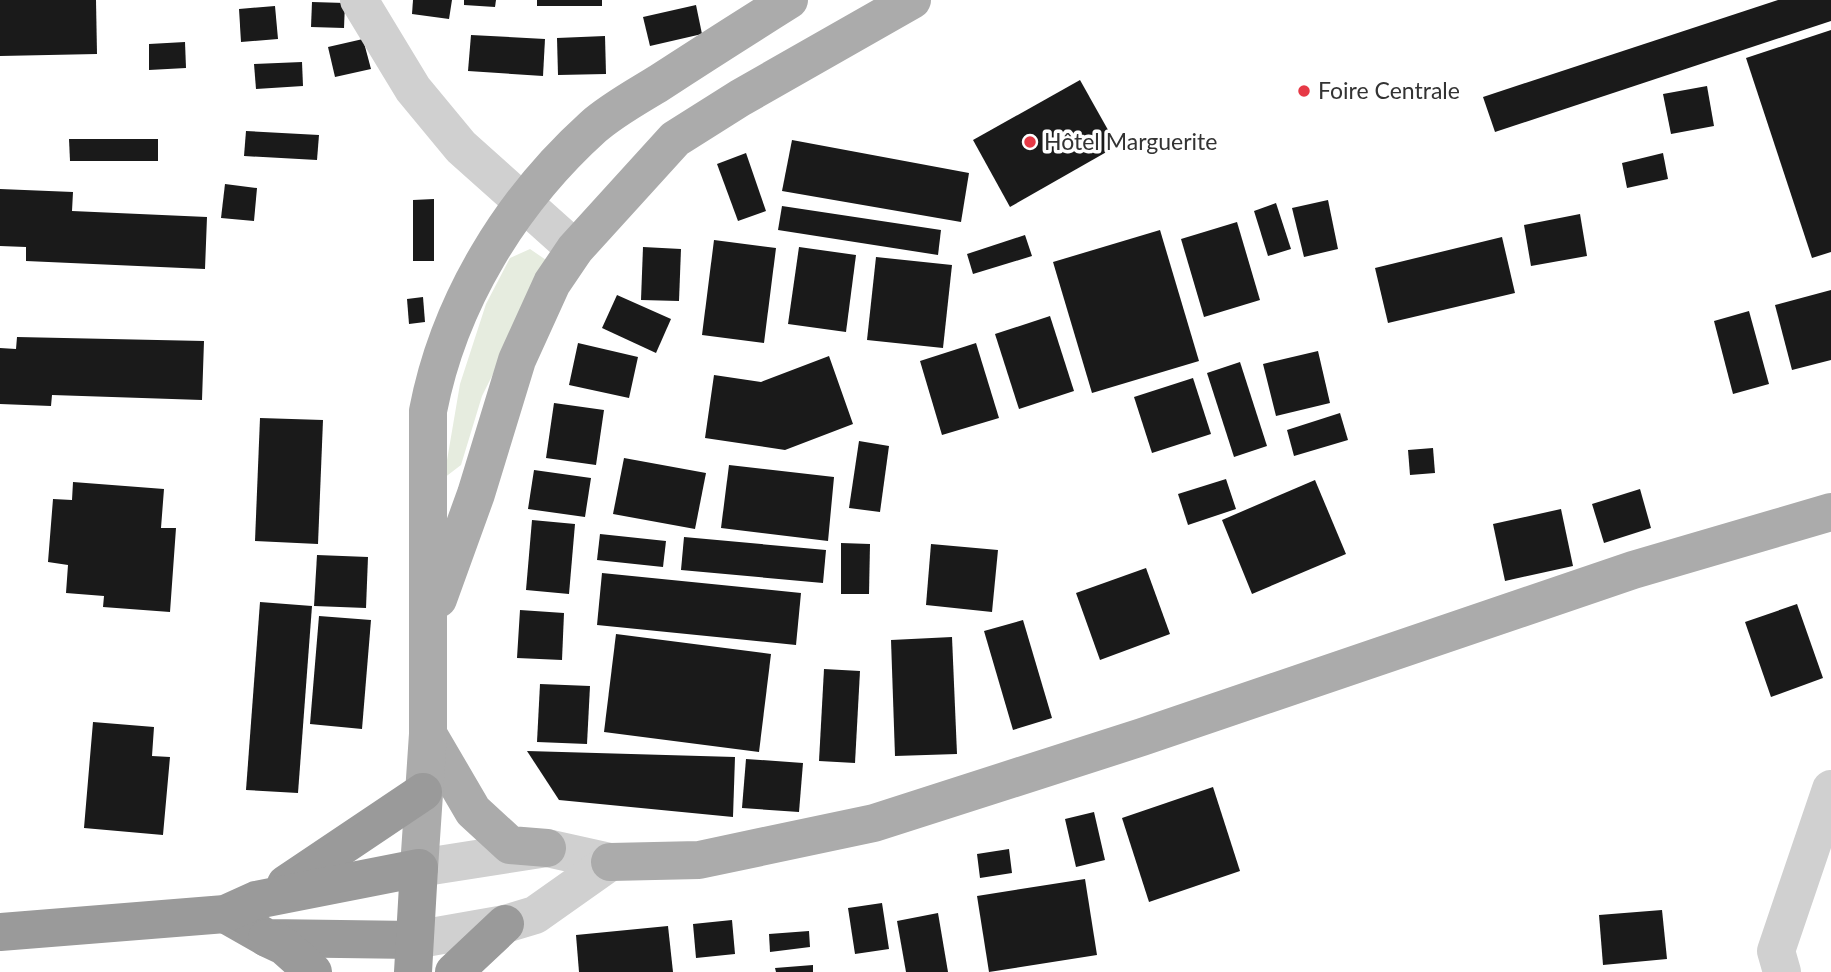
<svg xmlns="http://www.w3.org/2000/svg" width="1831" height="972" viewBox="0 0 1831 972" font-family="Lato,sans-serif">
<style>
.green{fill:#e6ecdf}
.building{fill:#1a1a1a}
.lines{fill:none;stroke-linecap:round;stroke-linejoin:round}
.minor{stroke:#d0d0d0;stroke-width:38}
.major{stroke:#ababab;stroke-width:38}
.highway{stroke:#9a9a9a;stroke-width:38}
.poi-dot{fill:#e63946;stroke:#fff;stroke-width:2.5}
.labels{text-anchor:middle;stroke-width:7;stroke-linejoin:round;paint-order:stroke}
.poi-label{font-size:23px;fill:#333;stroke:#fff;text-anchor:start}
</style>
<rect width="100%" height="100%" fill="#fff"/>
<polygon class="green" points="530,249 549,262 482,396 461,465 444,478 460,384 486,304 510,258"/>
<g class="building">
<polygon points="0,0 96,0 97,54 0,56"/>
<polygon points="413,0 452,0 449,19 412,14"/>
<polygon points="464,0 496,0 495,7 464,5"/>
<rect x="537" y="0" width="65" height="6"/>
<polygon points="1778,0 1831,0 1831,21 1495,132 1483,97"/>
<polygon points="312,2 345,3 344,28 311,27"/>
<polygon points="696,5 702,34 650,46 643,17"/>
<polygon points="275,6 278,39 241,42 239,9"/>
<polygon points="1831,30 1831,252 1812,258 1746,58"/>
<polygon points="471,35 545,39 543,76 468,71"/>
<polygon points="605,36 606,74 558,75 557,38"/>
<polygon points="363,39 371,69 335,77 328,47"/>
<polygon points="185,42 186,68 149,70 149,44"/>
<polygon points="302,62 303,86 256,89 254,64"/>
<polygon points="1080,80 1117,146 1010,207 973,140"/>
<polygon points="1707,86 1714,126 1671,134 1663,94"/>
<polygon points="246,131 319,135 317,160 244,156"/>
<polygon points="69,139 158,139 158,161 70,161"/>
<polygon points="792,140 969,173 961,222 782,191"/>
<polygon points="746,153 766,211 738,221 717,164"/>
<polygon points="1663,153 1668,179 1627,188 1622,163"/>
<polygon points="225,184 257,188 254,221 221,218"/>
<polygon points="0,189 73,192 72,211 207,217 205,269 26,261 26,247 0,246"/>
<polygon points="434,199 434,261 413,261 413,200"/>
<polygon points="1328,200 1338,249 1304,257 1292,208"/>
<polygon points="1276,203 1291,249 1268,256 1254,211"/>
<polygon points="782,206 941,230 938,255 778,230"/>
<polygon points="1580,214 1587,256 1531,266 1524,225"/>
<polygon points="1237,222 1260,300 1204,317 1181,239"/>
<polygon points="1160,230 1199,361 1092,393 1053,262"/>
<polygon points="1025,235 1032,256 973,274 967,254"/>
<polygon points="1502,237 1515,293 1388,323 1375,268"/>
<polygon points="714,240 776,248 764,343 702,335"/>
<polygon points="643,247 681,249 679,301 641,300"/>
<polygon points="799,247 856,255 846,332 788,324"/>
<polygon points="876,257 952,265 943,348 867,340"/>
<polygon points="1831,290 1831,360 1792,370 1775,305"/>
<polygon points="617,295 671,319 656,353 602,328"/>
<polygon points="423,297 425,322 409,324 407,299"/>
<polygon points="1749,311 1769,384 1733,394 1714,321"/>
<polygon points="1050,316 1074,391 1019,409 995,334"/>
<polygon points="17,337 204,341 202,400 52,395 51,406 0,404 0,348 16,349"/>
<polygon points="578,343 638,357 629,398 569,385"/>
<polygon points="976,343 999,418 942,435 920,361"/>
<polygon points="1318,351 1330,403 1276,416 1263,364"/>
<polygon points="829,356 853,424 785,450 705,438 714,375 761,382"/>
<polygon points="1240,362 1267,446 1234,457 1207,373"/>
<polygon points="1193,378 1211,434 1152,453 1134,397"/>
<polygon points="554,403 604,410 596,465 546,458"/>
<polygon points="1340,413 1348,440 1294,456 1287,430"/>
<polygon points="260,418 323,420 318,544 255,541"/>
<polygon points="859,441 889,446 880,512 849,508"/>
<polygon points="1433,448 1435,473 1410,475 1408,450"/>
<polygon points="624,458 706,473 695,529 613,514"/>
<polygon points="729,465 834,477 828,541 721,528"/>
<polygon points="534,470 591,478 585,517 528,509"/>
<polygon points="1226,479 1236,509 1188,525 1178,494"/>
<polygon points="1315,480 1346,554 1252,594 1222,520"/>
<polygon points="73,482 164,489 161,528 176,528 170,612 103,607 104,596 66,593 68,565 48,562 53,499 72,500"/>
<polygon points="1640,489 1651,528 1604,543 1592,504"/>
<polygon points="1561,509 1573,566 1505,581 1493,524"/>
<polygon points="532,520 575,524 569,594 526,590"/>
<polygon points="600,534 666,541 663,567 597,560"/>
<polygon points="684,537 826,550 823,583 681,570"/>
<polygon points="841,543 870,544 869,594 841,594"/>
<polygon points="931,544 998,550 992,612 926,605"/>
<polygon points="317,555 368,557 366,608 314,606"/>
<polygon points="1146,568 1170,634 1100,660 1076,593"/>
<polygon points="602,573 801,593 796,645 597,625"/>
<polygon points="260,602 312,606 298,793 246,790"/>
<polygon points="1797,604 1823,678 1771,697 1745,622"/>
<polygon points="520,610 564,613 562,660 517,658"/>
<polygon points="319,616 371,620 362,729 310,724"/>
<polygon points="1023,620 1052,718 1013,730 984,631"/>
<polygon points="616,634 771,654 759,752 604,732"/>
<polygon points="952,637 957,754 895,756 891,640"/>
<polygon points="824,669 860,671 855,763 819,761"/>
<polygon points="540,684 590,686 587,744 537,742"/>
<polygon points="93,722 154,727 152,756 170,757 163,835 84,828"/>
<polygon points="527,751 735,757 733,817 559,800"/>
<polygon points="746,759 803,763 799,812 742,808"/>
<polygon points="1213,787 1240,871 1149,902 1122,818"/>
<polygon points="1094,812 1105,860 1076,867 1065,819"/>
<polygon points="1009,849 1012,873 980,878 977,854"/>
<polygon points="1085,879 1097,955 989,972 977,896"/>
<polygon points="882,903 889,949 855,954 848,908"/>
<polygon points="1662,910 1667,959 1603,965 1599,915"/>
<polygon points="938,913 948,972 906,972 897,921"/>
<polygon points="732,920 735,954 696,958 693,924"/>
<polygon points="668,926 673,972 579,972 576,935"/>
<polygon points="809,931 810,947 770,952 769,934"/>
<polygon points="813,965 813,972 776,972 775,968"/>
</g>
<g class="lines">
<g class="minor">
<polyline points="359,0 413,89 461,147 575,249"/>
<polyline points="419,868 547,848 610,862"/>
<polyline points="414,940 505,924 535,915 610,862"/>
<polyline points="1782,972 1776,951 1831,789"/>
</g>
<g class="major">
<polyline points="438,599 476,494 517,360 552,283 575,249 675,139 740,98 912,0"/>
<polyline points="428,734 473,811 510,845 547,848"/>
<polyline points="610,862 699,860 874,823 1142,737 1633,570 1831,512"/>
<path d="M419 868 428 734V411C449 302 511 201 593 127 612 110 638 96 659 83 702 55 746 27 789 0"/>
</g>
<g class="highway">
<polyline points="286,884 423,792"/>
<polyline points="225,914 267,938 414,940"/>
<polyline points="0,932 225,914 256,900 419,868 413,972"/>
<polyline points="267,938 284,946 313,972"/>
<polyline points="454,972 505,924"/>
</g>
</g>
<g class="poi-dot">
<circle cx="1304" cy="91" r="7"/>
<circle cx="1030" cy="142" r="7"/>
</g>
<g class="labels">
<g class="poi-label">
<text x="1318" y="99">Foire Centrale</text>
<text x="1044" y="150">Hôtel Marguerite</text>
</g>
</g>
</svg>
